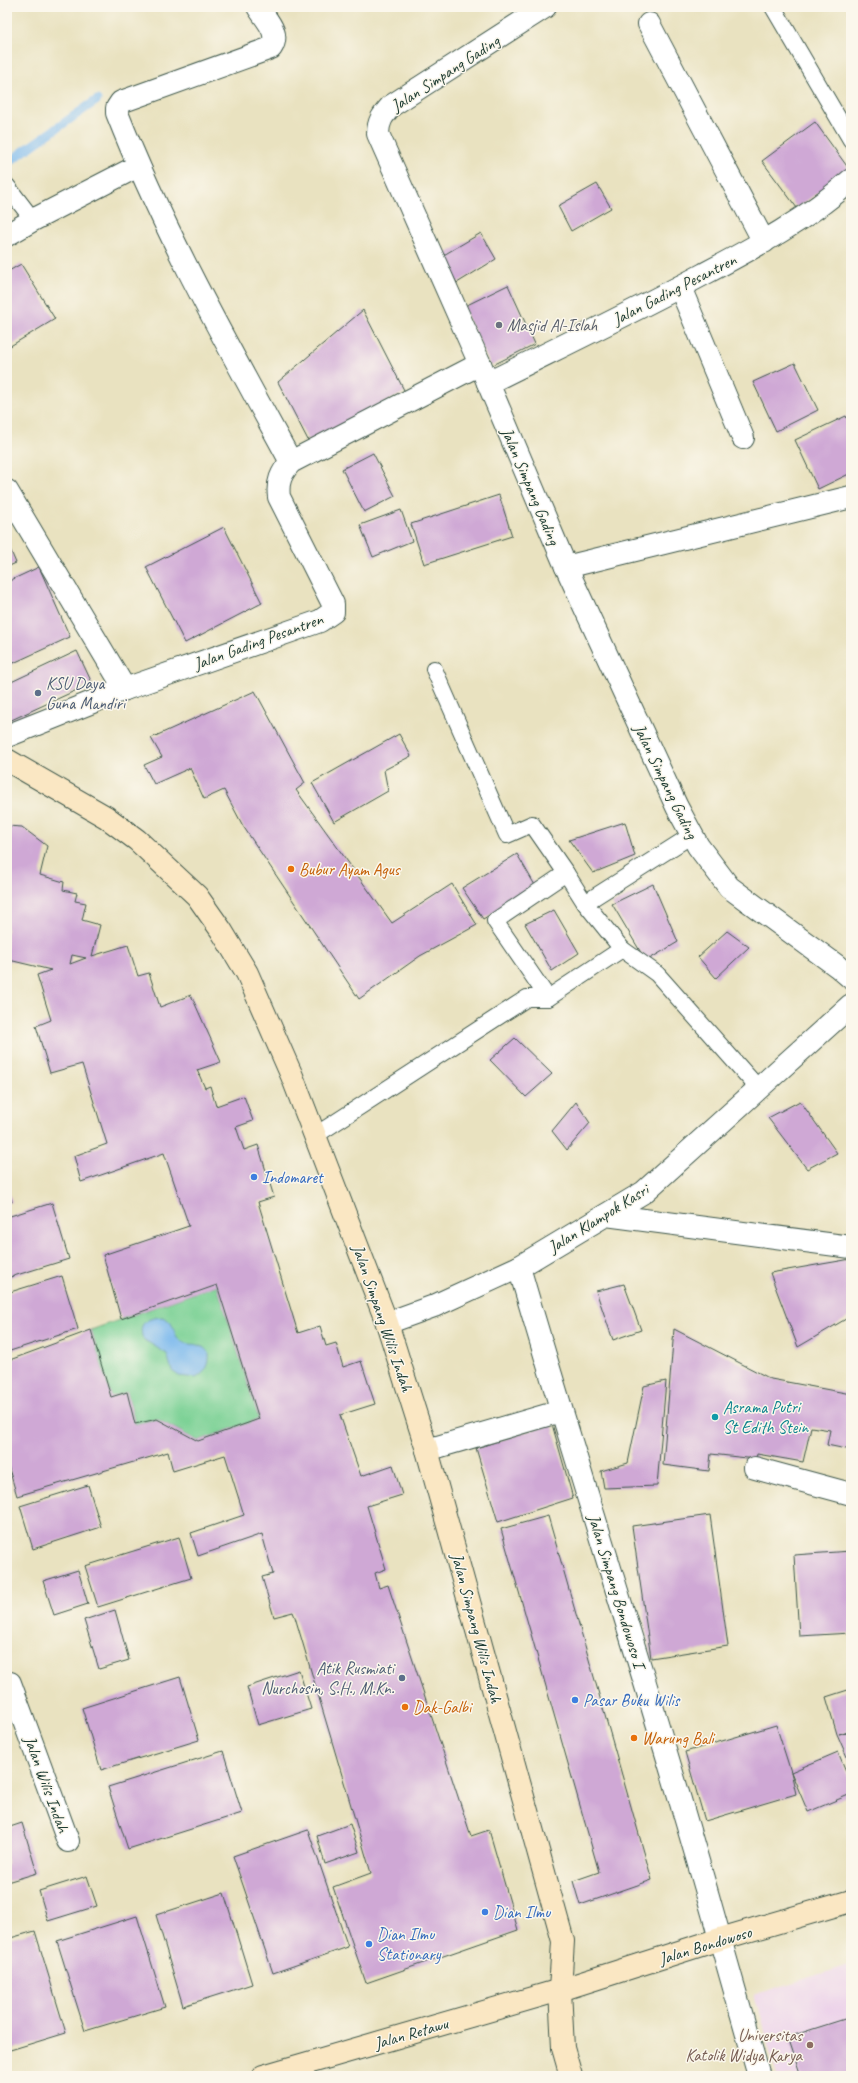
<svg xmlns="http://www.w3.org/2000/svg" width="858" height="2083" viewBox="0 0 858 2083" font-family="Caveat,sans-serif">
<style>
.built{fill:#ecd1ea}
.green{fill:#7bd195;stroke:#4d8764}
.water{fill:#79b8ed;stroke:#4c7a90}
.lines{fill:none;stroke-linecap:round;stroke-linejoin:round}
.stream{stroke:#79b8ed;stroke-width:9}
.building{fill:#cfa8d5;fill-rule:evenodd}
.service-casing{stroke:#3d5649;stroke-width:18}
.minor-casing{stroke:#3d5649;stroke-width:24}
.secondary-casing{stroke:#3d5649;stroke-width:24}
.service{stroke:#fff;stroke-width:16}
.minor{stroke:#fff;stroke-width:22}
.secondary{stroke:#fae7c3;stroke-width:22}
.worship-dot{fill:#6b7280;stroke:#fbf7ec;stroke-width:1.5}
.service-dot{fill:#5c6f8a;stroke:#fbf7ec;stroke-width:1.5}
.food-dot{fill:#e8710a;stroke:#fbf7ec;stroke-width:1.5}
.shop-dot{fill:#3f7fe0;stroke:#fbf7ec;stroke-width:1.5}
.culture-dot{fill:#0f9aa8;stroke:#fbf7ec;stroke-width:1.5}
.education-dot{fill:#8d6e63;stroke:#fbf7ec;stroke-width:1.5}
.labels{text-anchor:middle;stroke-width:3;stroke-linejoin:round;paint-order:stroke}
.street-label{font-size:17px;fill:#1f3d34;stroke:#fbf7ec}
.worship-label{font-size:17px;fill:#5b616d;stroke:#fbf7ec;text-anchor:start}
.service-label{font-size:17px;fill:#4e5e75;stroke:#fbf7ec;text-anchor:start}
.food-label{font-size:17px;fill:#c56008;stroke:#fbf7ec;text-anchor:start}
.shop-label{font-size:17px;fill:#366cbe;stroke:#fbf7ec;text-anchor:start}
.culture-label{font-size:17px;fill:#0d838f;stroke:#fbf7ec;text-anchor:start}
.education-label{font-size:17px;fill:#785e54;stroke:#fbf7ec;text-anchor:end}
</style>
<rect width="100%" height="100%" fill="#fbf7ec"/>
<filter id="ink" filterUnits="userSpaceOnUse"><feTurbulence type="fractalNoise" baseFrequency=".025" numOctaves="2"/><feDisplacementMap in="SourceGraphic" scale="8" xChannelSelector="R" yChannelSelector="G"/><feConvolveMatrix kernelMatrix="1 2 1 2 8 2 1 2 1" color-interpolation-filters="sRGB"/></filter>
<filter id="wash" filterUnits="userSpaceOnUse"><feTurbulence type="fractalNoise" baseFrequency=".012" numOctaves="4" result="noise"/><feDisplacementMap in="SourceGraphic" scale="16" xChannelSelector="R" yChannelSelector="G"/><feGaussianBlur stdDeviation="0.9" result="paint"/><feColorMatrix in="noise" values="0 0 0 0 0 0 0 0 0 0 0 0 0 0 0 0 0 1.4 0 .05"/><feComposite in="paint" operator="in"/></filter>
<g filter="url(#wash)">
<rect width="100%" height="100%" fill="#e9e2c0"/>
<polygon class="built" points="851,1964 851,2076 777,2076 754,1995"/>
<polygon class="green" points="217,1285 259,1419 198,1441 157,1419 135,1424 127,1392 111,1397 91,1330"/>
<path class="water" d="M162 1317C177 1322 171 1334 181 1341 190 1348 198 1339 209 1353 210 1365 206 1372 196 1378L179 1376 172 1371 167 1354 143 1339C137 1322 148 1318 162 1317Z"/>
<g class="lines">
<polyline class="stream" points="7,163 97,100"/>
</g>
<g id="blocks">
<g class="building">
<polygon points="815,122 849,169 797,208 762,161"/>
<polygon points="597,184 611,208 571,231 558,206"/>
<polygon points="481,233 496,259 457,283 442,256"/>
<polygon points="21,264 55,319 7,348 7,272"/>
<polygon points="508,285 535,344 491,366 463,307"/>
<polygon points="363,310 405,392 309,442 278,382"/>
<polygon points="795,363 818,410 776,431 753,382"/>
<polygon points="846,416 851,427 851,473 818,489 795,440"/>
<polygon points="373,453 395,496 364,512 342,469"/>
<polygon points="499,495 512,536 424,564 411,524"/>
<polygon points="401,510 412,541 373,557 360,525"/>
<polygon points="224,527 262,603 185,643 146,567"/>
<polygon points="7,542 16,563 7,567"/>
<polygon points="39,567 70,637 7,666 7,582"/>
<polygon points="77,651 92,683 7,722 7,684"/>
<polygon points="255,691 305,783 296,790 392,923 452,884 477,925 420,956 359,999 243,826 224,790 204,799 190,768 154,784 144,765 162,757 151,738"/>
<polygon points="399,734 411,756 384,770 388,791 334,822 312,783"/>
<polygon points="625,822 635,856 593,873 569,840"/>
<path d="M7 826 22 827 47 846 40 875 64 882 63 890 77 893 75 901 86 903 82 920 100 925 92 956 128 945 138 976 149 973 160 1007 191 995 221 1062 197 1070 205 1088 210 1086 216 1106 244 1096 253 1121 236 1127 244 1150 258 1145 274 1197 258 1202 298 1333 320 1326 326 1346 336 1343 343 1367 361 1361 375 1404 340 1415 361 1476 393 1465 402 1495 367 1506 386 1569 375 1573 379 1588 388 1585 471 1836 489 1830 518 1930 366 1983 333 1887 371 1873 295 1617 293 1612 274 1617 262 1577 273 1574 262 1534 198 1556 191 1533 244 1515 225 1455 173 1471 168 1452 17 1496 7 1462V1361L91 1330 111 1397 127 1392 135 1424 157 1419 198 1441 259 1419 217 1285 121 1319 103 1255 189 1226 164 1153 81 1182 74 1156 107 1144 82 1064 50 1073 36 1026 51 1020 37 975 51 970 9 960 7 966ZM72 955 86 958 70 964Z"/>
<polygon points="517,854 536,887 483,919 462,888"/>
<polygon points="653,884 678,942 646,961 612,904"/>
<polygon points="554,910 579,953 552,971 525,924"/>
<polygon points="727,931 749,947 716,978 698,957"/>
<polygon points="515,1038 552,1074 526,1097 490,1060"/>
<polygon points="800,1101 837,1153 807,1169 768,1118"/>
<polygon points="576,1102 590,1123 567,1150 552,1131"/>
<polygon points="7,1188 12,1202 7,1203"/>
<polygon points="52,1203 69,1259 7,1278 7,1217"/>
<polygon points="851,1259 851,1316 798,1347 770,1273"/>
<polygon points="62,1276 78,1329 7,1352 7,1293"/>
<polygon points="624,1284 641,1330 613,1340 596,1291"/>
<polygon points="674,1329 771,1379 851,1394 851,1450 827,1445 830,1430 811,1427 803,1462 757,1454 756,1459 711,1454 709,1471 663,1465"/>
<polygon points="666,1381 657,1486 604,1488 601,1471 628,1463 644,1386"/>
<polygon points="552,1424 573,1498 498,1522 476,1448"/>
<polygon points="88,1485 101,1527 33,1549 20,1506"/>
<polygon points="710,1515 728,1646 651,1658 632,1526"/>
<polygon points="548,1516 652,1880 580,1905 573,1881 599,1872 501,1529"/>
<polygon points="179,1537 191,1578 98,1607 85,1566"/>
<polygon points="851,1551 851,1633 799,1636 794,1555"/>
<polygon points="78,1570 88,1604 54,1615 43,1581"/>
<polygon points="115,1610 129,1660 99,1669 84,1620"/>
<polygon points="299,1670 311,1709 258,1725 247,1687"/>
<polygon points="180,1677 199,1740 101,1770 82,1708"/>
<polygon points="851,1689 851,1730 839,1734 851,1731 851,1766 837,1734 826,1697"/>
<polygon points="776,1725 791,1772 796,1794 705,1821 685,1752"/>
<polygon points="223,1751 242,1813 128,1849 108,1787"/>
<polygon points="838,1752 851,1783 851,1794 808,1812 791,1772"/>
<polygon points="22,1823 37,1873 7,1882 7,1828"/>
<polygon points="350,1824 359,1852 325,1864 317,1836"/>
<polygon points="308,1830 348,1947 273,1973 233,1856"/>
<polygon points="87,1876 97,1906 48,1921 39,1891"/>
<polygon points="224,1893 252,1984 183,2006 156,1915"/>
<polygon points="137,1916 165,2007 85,2031 57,1941"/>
<polygon points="35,1931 66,2033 7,2051 7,1939"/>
<polygon points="851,2017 851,2076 801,2076 788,2037"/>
</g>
</g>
</g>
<g filter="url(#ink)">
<use href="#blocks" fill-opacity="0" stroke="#3d5649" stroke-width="1"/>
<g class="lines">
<g class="service-casing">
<g id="service">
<polyline points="773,7 851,140"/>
<polyline points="7,186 33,220"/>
<polyline points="434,669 507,835 532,824 566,873"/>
<polyline points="622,949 657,974 759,1089"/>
<polyline points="548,998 495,921 566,873 585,903"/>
<polyline points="316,1135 527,998 548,998 622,949 585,903 692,835"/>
</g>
</g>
<g class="minor-casing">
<g id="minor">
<path d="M258 7C266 20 281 33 271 48L121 102 117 108V113C165 235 229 348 291 462"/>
<path d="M545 7 391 106C383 115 378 121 378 134L480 364 566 567 677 807 698 846 729 887 837 966 851 978"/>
<polyline points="649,24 764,242"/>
<polyline points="7,235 33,220 138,166"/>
<polyline points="680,287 743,438"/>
<path d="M488 383C560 347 633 312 704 274 755 247 808 219 851 180"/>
<polyline points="7,491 125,689"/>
<polyline points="566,567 851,497"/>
<path d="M7 736 125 689 320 621 333 612V604L279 497C277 482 281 473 291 462L480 364"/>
<polyline points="606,1215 851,1247"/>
<path d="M519 1267C582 1485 654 1702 715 1921 730 1973 744 2024 759 2076"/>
<polyline points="387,1323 434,1306 519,1267 644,1192 851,1005"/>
<polyline points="427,1450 561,1411"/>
<polyline points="755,1468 851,1494"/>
<polyline points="10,1683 68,1841"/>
</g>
</g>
<g class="secondary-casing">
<g id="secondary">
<polyline points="7,760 106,817 137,840 197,896 221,930 247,973 292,1076 387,1323 427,1450 563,1941 560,1990 563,2048 571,2076"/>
<polyline points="263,2076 560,1990 720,1939 851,1901"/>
</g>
</g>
<use href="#service" class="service"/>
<use href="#minor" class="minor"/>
<use href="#secondary" class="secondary"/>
</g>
</g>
<circle class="worship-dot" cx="499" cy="325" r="4"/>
<g class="service-dot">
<circle cx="38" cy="693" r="4"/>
<circle cx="402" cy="1678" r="4"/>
</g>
<g class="food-dot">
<circle cx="291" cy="869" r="4"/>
<circle cx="405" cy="1707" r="4"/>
<circle cx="634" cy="1738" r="4"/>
</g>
<g class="shop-dot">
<circle cx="254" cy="1177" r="4"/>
<circle cx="575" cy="1700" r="4"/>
<circle cx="485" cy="1912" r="4"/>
<circle cx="369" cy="1944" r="4"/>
</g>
<circle class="culture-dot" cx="715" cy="1417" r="4"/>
<circle class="education-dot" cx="810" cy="2045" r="4"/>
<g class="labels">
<g class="street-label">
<text transform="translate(445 73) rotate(-33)" y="6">Jalan Simpang Gading</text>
<text transform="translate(674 289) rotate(-27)" y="6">Jalan Gading Pesantren</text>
<text transform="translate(531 486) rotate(67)" y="6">Jalan Simpang Gading</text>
<text transform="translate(258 641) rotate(-20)" y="6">Jalan Gading Pesantren</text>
<text transform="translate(666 781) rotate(64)" y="6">Jalan Simpang Gading</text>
<text transform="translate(598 1218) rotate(-32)" y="6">Jalan Klampok Kasri</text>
<text transform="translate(383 1318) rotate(71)" y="6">Jalan Simpang Wilis Indah</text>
<text transform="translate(617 1591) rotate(73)" y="6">Jalan Simpang Bondowoso I</text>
<text transform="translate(477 1628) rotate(75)" y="6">Jalan Simpang Wilis Indah</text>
<text transform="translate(47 1784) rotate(70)" y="6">Jalan Wilis Indah</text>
<text transform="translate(705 1945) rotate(-17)" y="6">Jalan Bondowoso</text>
<text transform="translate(411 2033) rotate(-16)" y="6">Jalan Retawu</text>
</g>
<g class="worship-label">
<text x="507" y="331">Masjid Al-Islah</text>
</g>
<g class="service-label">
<text x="46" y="689">KSU Daya<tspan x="46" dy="20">Guna Mandiri</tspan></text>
<text x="394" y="1674" text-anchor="end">Atik Rusmiati<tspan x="394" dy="20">Nurchosin, S.H., M.Kn.</tspan></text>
</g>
<g class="food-label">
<text x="299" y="875">Bubur Ayam Agus</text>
<text x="413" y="1713">Dak-Galbi</text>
<text x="642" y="1744">Warung Bali</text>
</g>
<g class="shop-label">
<text x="262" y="1183">Indomaret</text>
<text x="583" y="1706">Pasar Buku Wilis</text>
<text x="493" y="1918">Dian Ilmu</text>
<text x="377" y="1940">Dian Ilmu<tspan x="377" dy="20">Stationary</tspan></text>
</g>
<g class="culture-label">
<text x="723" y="1413">Asrama Putri<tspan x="723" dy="20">St Edith Stein</tspan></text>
</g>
<g class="education-label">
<text x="802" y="2041">Universitas<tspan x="802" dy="20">Katolik Widya Karya</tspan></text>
</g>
</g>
<rect width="858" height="2083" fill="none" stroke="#fbf7ec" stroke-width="24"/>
</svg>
